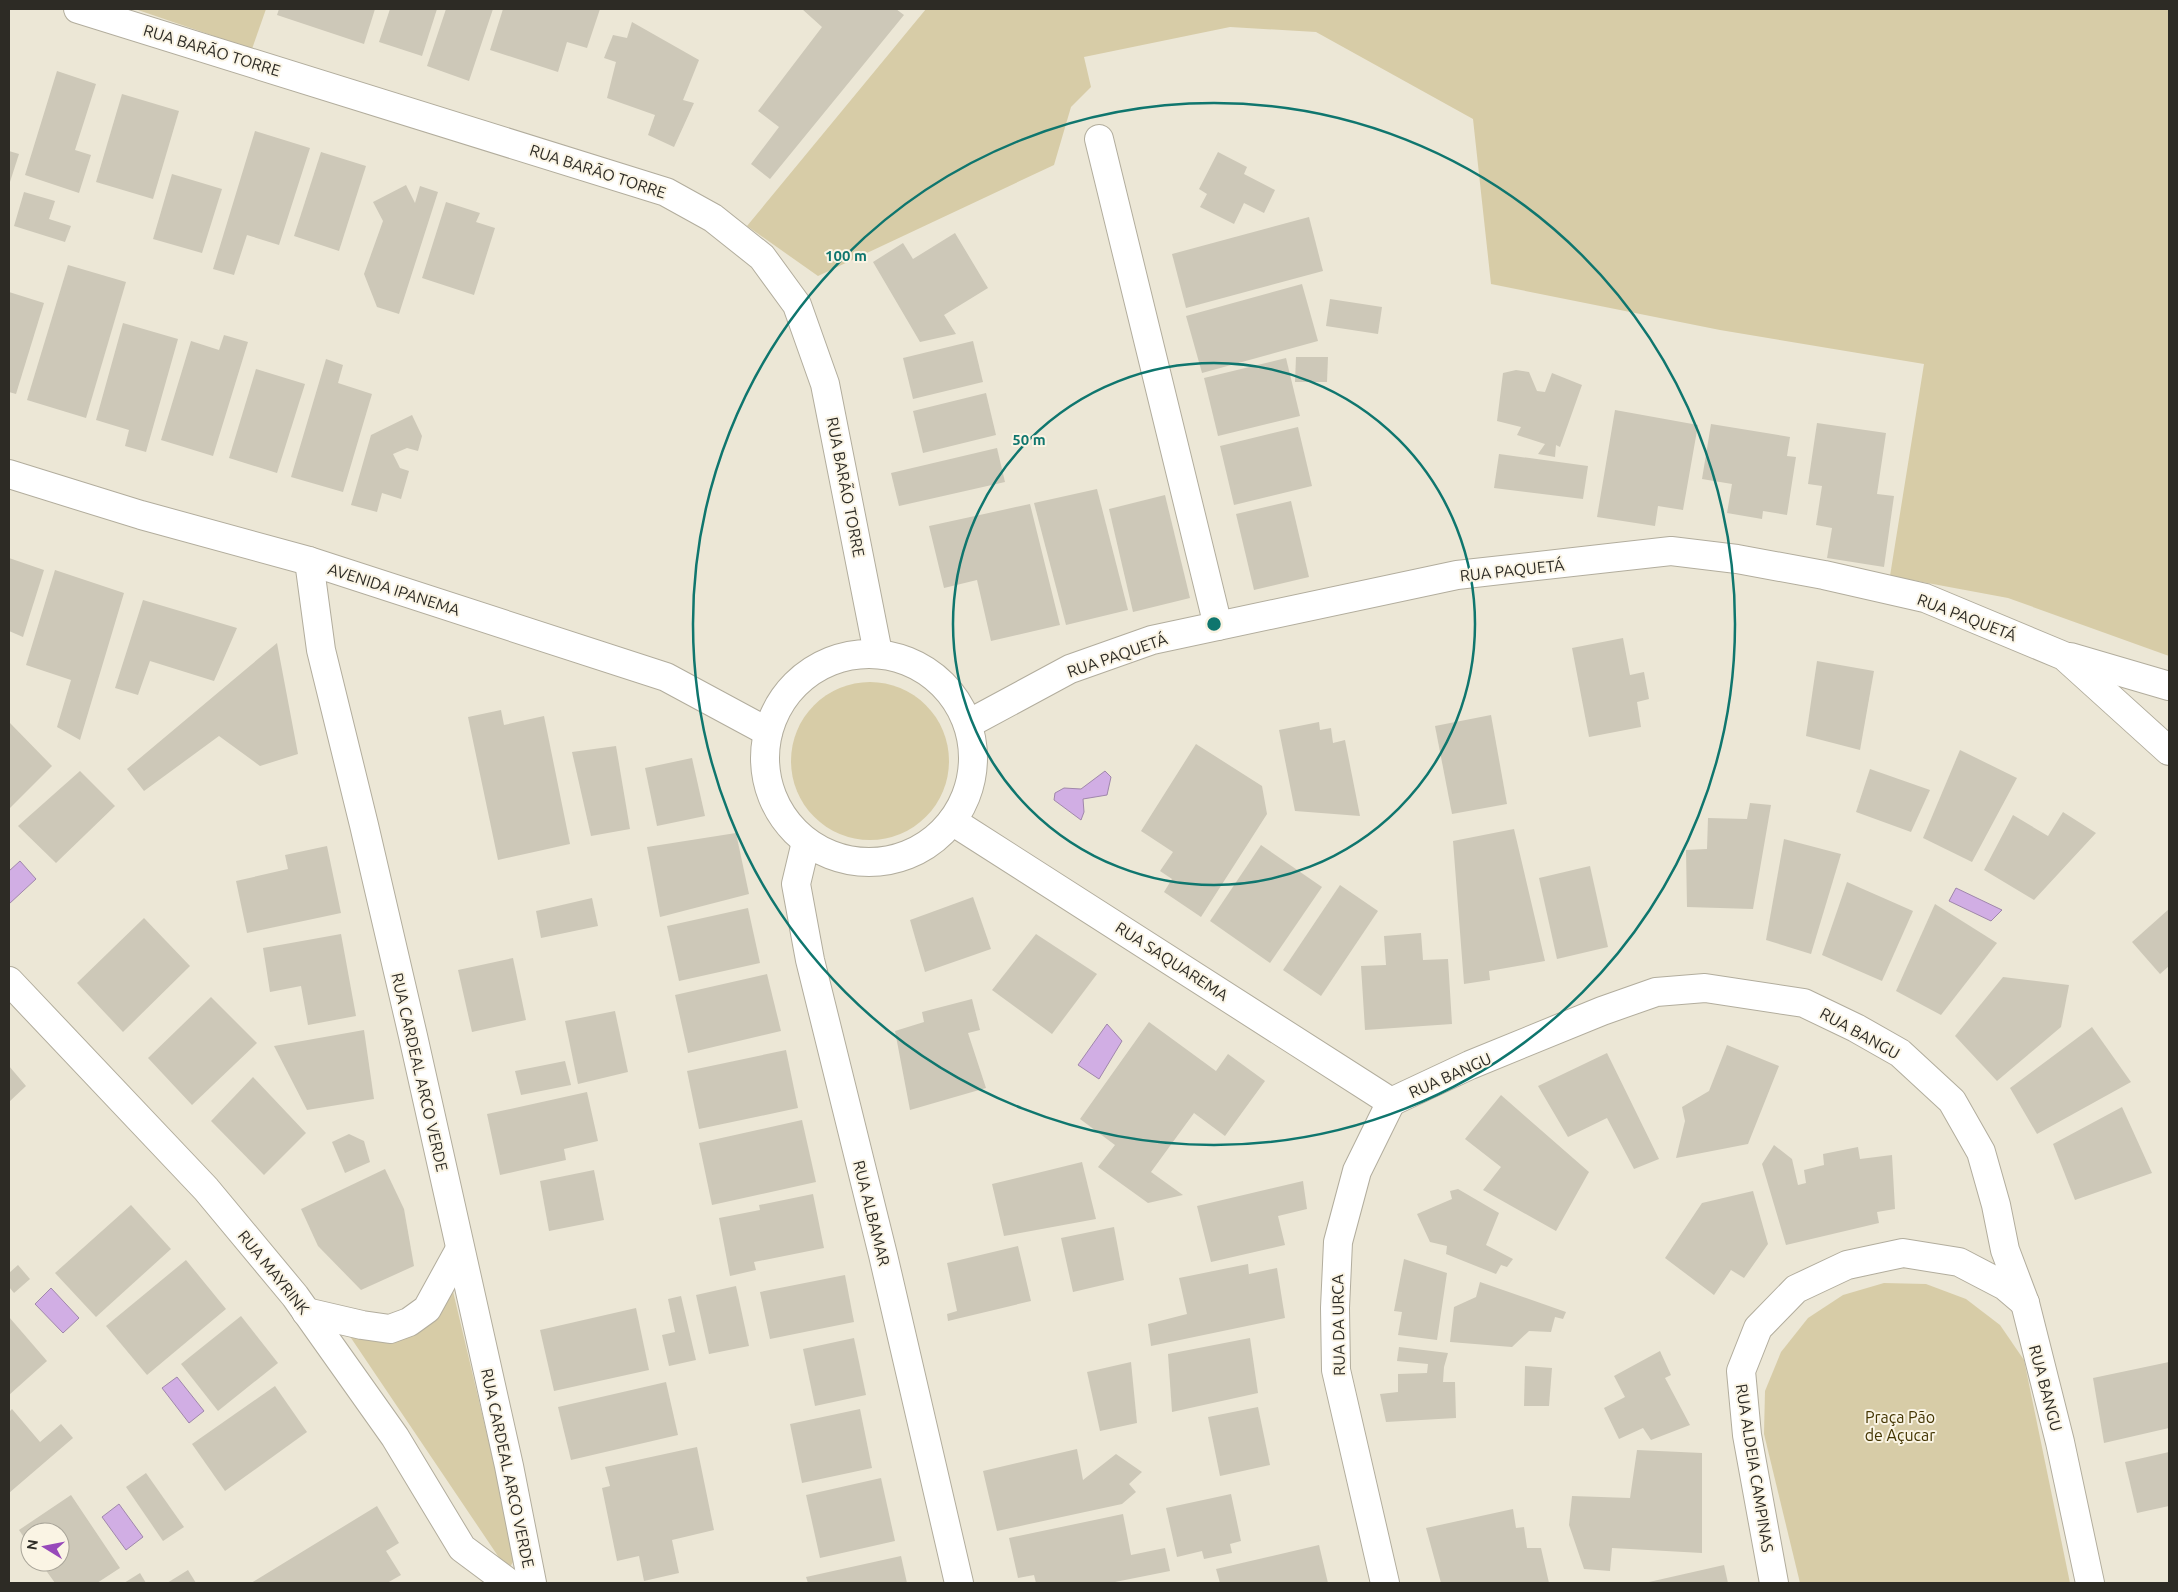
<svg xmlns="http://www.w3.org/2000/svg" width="2178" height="1592" viewBox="0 0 2178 1592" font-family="Ubuntu,sans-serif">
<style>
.green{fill:#d7cca7}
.water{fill:#d1aee4;stroke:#a087ab}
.building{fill:#cdc8b8}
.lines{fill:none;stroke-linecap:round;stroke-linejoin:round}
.minor-casing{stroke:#b2ad9d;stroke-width:30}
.minor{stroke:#fff;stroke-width:28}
.ring{fill:none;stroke:#0f766e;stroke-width:2.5}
.labels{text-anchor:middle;stroke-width:4;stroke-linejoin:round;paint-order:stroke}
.street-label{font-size:16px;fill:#2d2b25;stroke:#faf4e4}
.park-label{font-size:16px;fill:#423400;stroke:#faf4e4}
.centre{fill:#0f766e;stroke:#faf4e4;stroke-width:2.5}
.ring-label{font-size:15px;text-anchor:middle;font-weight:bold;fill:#0f766e;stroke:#faf4e4;stroke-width:4;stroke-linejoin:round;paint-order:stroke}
</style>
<rect width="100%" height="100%" fill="#ece7d6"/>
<g class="green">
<polygon points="135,9 266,9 252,49"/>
<polygon points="926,9 2169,9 2169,656 2008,598 1890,576 1924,364 1720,330 1491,284 1473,119 1316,32 1230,27 1084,57 1091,87 1071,107 1054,165 818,276 747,226"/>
<circle cx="870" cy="761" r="79"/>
<polygon points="1884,1283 1926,1284 1966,1299 2000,1325 2024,1360 2070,1583 1800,1583 1764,1434 1765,1391 1781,1352 1808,1318 1843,1295"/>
<polygon points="452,1287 516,1557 510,1567 502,1562 347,1332 393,1341 430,1324"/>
</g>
<g class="water">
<polygon points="1105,771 1111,777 1107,795 1083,799 1084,812 1081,820 1054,800 1055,793 1064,788 1081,789"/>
<polygon points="20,861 36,879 9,904 9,871"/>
<polygon points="1956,888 2002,910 1991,921 1949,901"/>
<polygon points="1107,1024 1122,1041 1099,1079 1078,1065"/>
<polygon points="51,1288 79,1318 63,1333 35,1304"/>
<polygon points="177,1377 204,1411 189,1423 162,1388"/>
<polygon points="119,1504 143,1537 126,1550 102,1517"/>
</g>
<g class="building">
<polygon points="279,9 375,9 364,44 277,15"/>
<polygon points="390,9 437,9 422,56 379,42"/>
<polygon points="446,9 493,9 469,81 427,66"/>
<polygon points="503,9 600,9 587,48 567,42 558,72 490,50"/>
<polygon points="802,9 896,9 904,15 770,179 751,164 779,127 758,111 822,27"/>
<polygon points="632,22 699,60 683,100 694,103 674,147 648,135 655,115 607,98 616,62 604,58 613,35 627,38"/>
<polygon points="57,71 96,84 75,150 91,155 79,193 25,175"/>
<polygon points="122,94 179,111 153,199 96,182"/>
<polygon points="255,131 310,148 279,245 247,235 234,275 213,269"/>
<polygon points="9,151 19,154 9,185"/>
<polygon points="321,152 366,166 339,251 294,236"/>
<polygon points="1218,152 1247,167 1244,174 1275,190 1264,213 1244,203 1234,224 1200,207 1207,194 1199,189"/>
<polygon points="172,174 222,189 202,253 153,239"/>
<polygon points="406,185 415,203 420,186 438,192 399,314 377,307 364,274 383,221 373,202"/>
<polygon points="24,192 55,201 49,219 71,226 65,242 14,226"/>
<polygon points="446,202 480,213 476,222 495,228 474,295 422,278"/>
<polygon points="1309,217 1323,271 1186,308 1172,254"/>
<polygon points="955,233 988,288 944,315 956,334 920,342 873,262 903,243 913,259"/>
<polygon points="68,265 126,282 86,418 27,400"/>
<polygon points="1302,284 1318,341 1202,373 1186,316"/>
<polygon points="9,292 44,303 16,394 9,392"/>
<polygon points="1330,299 1382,307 1378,334 1326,326"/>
<polygon points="123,323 178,339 146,452 125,446 129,430 96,420"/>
<polygon points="224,335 248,342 213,456 161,440 191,341 219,350"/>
<polygon points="973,341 983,382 913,399 903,358"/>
<polygon points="1296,357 1328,357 1327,382 1295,382"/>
<polygon points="1286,358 1300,416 1218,436 1204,378"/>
<polygon points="326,359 343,365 338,383 372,394 343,492 291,477"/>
<polygon points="256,369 305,384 277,473 229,458"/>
<polygon points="1516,370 1529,372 1537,391 1545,392 1552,373 1582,385 1560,447 1556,445 1555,457 1538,454 1545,444 1517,435 1521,427 1497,421 1503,373"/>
<polygon points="986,393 996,435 923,453 913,411"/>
<polygon points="1615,410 1698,425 1683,510 1658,506 1655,526 1597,517"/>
<polygon points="412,415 422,436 418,451 407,448 393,454 400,468 409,471 401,499 382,493 377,512 351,505 371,435"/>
<polygon points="1817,423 1886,433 1877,494 1894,496 1884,567 1827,558 1832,528 1816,525 1822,486 1808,484"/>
<polygon points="1711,424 1790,437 1787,456 1796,457 1787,515 1763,511 1762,519 1727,513 1732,484 1702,479"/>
<polygon points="1298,427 1312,486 1234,505 1220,446"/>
<polygon points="997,448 1005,482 899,506 891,473"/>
<polygon points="1499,454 1588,466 1583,499 1494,488"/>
<polygon points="1097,489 1128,610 1066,625 1034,503"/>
<polygon points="1165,495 1190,598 1133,612 1109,509"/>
<polygon points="1291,501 1309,577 1254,590 1236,514"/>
<polygon points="1030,504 1060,625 991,641 977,580 944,588 929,526"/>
<polygon points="9,558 44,570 23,637 9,631"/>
<polygon points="55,570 124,593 80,740 57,727 71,680 26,665"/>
<polygon points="143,600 237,628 214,681 150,661 138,695 115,688"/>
<polygon points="1623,638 1630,675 1644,672 1649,699 1637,702 1641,727 1589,737 1572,648"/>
<polygon points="277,643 298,754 260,766 219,736 144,791 127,769"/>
<polygon points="1817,661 1874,671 1860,750 1806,736"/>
<polygon points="501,710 504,725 544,716 570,844 498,860 468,717"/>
<polygon points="1491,715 1507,804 1452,814 1435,726"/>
<polygon points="9,722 52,766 9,809"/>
<polygon points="1319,722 1320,730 1331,728 1333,743 1345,740 1360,816 1295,811 1279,730"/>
<polygon points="1196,744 1262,786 1267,814 1201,917 1164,892 1172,879 1160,871 1173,852 1141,831"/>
<polygon points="616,746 630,829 591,836 572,752"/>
<polygon points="1960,750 2017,778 1972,862 1923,838"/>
<polygon points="692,758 705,816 657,826 645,768"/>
<polygon points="1870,769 1930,790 1911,832 1856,812"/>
<polygon points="80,771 115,806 56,863 18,826"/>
<polygon points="1750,803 1771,805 1753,909 1687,907 1686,850 1707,849 1708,818 1747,819"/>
<polygon points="2063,812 2096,833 2034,900 1984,870 2013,815 2048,836"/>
<polygon points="1514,829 1545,961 1489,971 1490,980 1464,984 1453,841"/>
<polygon points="736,833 749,894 660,917 647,847"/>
<polygon points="1784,839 1841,854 1811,954 1766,940"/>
<polygon points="1261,845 1322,887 1270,963 1210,921"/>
<polygon points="327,846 341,913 247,933 236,881 288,869 285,855"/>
<polygon points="1590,866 1608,947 1557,959 1539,878"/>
<polygon points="1847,882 1913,911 1882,981 1822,955"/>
<polygon points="1340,885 1378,911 1321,996 1283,970"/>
<polygon points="973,897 991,949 925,972 910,920"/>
<polygon points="592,898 598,926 541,938 536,911"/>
<polygon points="1935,904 1997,943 1941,1015 1896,991"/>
<polygon points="748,908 760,963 679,981 667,926"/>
<polygon points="2169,909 2169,966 2160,974 2132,942"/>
<polygon points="144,918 190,966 123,1032 77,983"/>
<polygon points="1421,933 1423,960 1448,959 1452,1024 1365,1030 1361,966 1386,965 1384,936"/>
<polygon points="341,934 356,1016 308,1025 301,986 270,992 263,948"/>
<polygon points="1036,934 1097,974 1052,1034 992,990"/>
<polygon points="513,958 526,1020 472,1032 458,970"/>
<polygon points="767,974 781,1031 688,1053 675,995"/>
<polygon points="2003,977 2069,985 2061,1027 1997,1081 1955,1036"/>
<polygon points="211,997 257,1043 192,1105 148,1058"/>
<polygon points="972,999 980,1030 968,1033 986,1088 910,1110 895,1031 924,1022 922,1012"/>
<polygon points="615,1011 628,1072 578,1084 565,1021"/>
<polygon points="1149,1022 1216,1071 1228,1054 1265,1081 1225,1136 1194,1113 1151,1172 1183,1195 1148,1203 1098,1167 1115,1145 1080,1119"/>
<polygon points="2092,1027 2131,1082 2037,1134 2010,1088"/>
<polygon points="364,1030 374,1099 307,1110 274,1046"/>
<polygon points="1727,1045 1779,1066 1748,1144 1676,1158 1685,1121 1682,1107 1709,1091"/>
<polygon points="786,1050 798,1108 699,1129 687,1071"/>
<polygon points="1607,1053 1659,1159 1634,1169 1607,1118 1568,1137 1538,1086"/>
<polygon points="565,1061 571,1085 521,1095 515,1071"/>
<polygon points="9,1066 26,1086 9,1102"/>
<polygon points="253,1077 306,1133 264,1175 211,1121"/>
<polygon points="587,1092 598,1141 564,1149 566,1160 500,1175 487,1114"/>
<polygon points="1501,1095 1589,1172 1556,1231 1483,1190 1501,1167 1465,1139"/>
<polygon points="2122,1107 2152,1173 2075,1200 2053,1144"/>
<polygon points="802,1120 816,1182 712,1205 699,1143"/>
<polygon points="349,1134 364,1141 370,1162 345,1173 332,1142"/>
<polygon points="1774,1145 1792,1159 1798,1185 1806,1183 1804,1170 1824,1165 1823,1154 1858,1147 1860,1159 1892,1155 1895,1209 1877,1212 1879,1223 1786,1245 1762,1164"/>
<polygon points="1082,1162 1096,1219 1004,1236 992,1184"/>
<polygon points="385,1169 404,1209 414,1266 361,1290 318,1246 301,1209"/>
<polygon points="594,1170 604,1220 549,1231 540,1181"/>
<polygon points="1303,1181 1307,1209 1278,1216 1285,1245 1211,1262 1197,1206"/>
<polygon points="1458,1189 1499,1213 1486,1245 1513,1259 1507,1267 1501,1265 1496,1274 1446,1254 1447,1246 1430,1242 1417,1214 1452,1199 1450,1191"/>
<polygon points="1753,1191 1768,1244 1744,1278 1731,1270 1714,1295 1665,1258 1702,1203"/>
<polygon points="813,1194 824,1248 754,1262 756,1270 730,1276 719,1218 760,1210 759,1205"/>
<polygon points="131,1205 171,1249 96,1317 55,1273"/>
<polygon points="1114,1227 1124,1280 1073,1292 1061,1238"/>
<polygon points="1018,1246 1031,1301 948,1321 947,1314 957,1311 947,1263"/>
<polygon points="1404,1259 1447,1273 1437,1340 1398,1335 1402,1312 1394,1311"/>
<polygon points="186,1260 226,1309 147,1375 106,1326"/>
<polygon points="1248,1264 1249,1274 1277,1268 1285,1318 1151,1346 1148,1324 1187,1314 1179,1278"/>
<polygon points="18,1265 30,1279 14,1293 9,1287 9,1273"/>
<polygon points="845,1275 854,1322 770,1339 760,1292"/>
<polygon points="1480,1282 1566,1312 1563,1319 1555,1317 1551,1332 1529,1331 1512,1347 1450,1342 1454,1307 1476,1297"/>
<polygon points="736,1286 749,1346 709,1354 696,1295"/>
<polygon points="681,1296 696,1360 669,1366 662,1335 675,1332 668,1299"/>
<polygon points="636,1308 649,1370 554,1391 540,1330"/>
<polygon points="241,1316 278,1363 218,1411 181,1364"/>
<polygon points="9,1317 47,1361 9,1395"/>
<polygon points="854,1338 866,1395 815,1406 803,1349"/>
<polygon points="1250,1338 1258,1393 1172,1412 1168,1354"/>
<polygon points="1399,1347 1448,1353 1444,1367 1443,1382 1455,1382 1456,1418 1386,1422 1380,1394 1398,1392 1398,1374 1427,1373 1428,1364 1397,1361"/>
<polygon points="1660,1351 1671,1375 1665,1378 1690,1425 1651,1440 1643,1428 1619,1439 1604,1408 1625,1397 1614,1376"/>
<polygon points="1131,1362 1137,1423 1100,1431 1087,1372"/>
<polygon points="2169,1362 2169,1428 2104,1443 2093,1378"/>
<polygon points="1525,1366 1552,1368 1549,1406 1524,1406"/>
<polygon points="666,1382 678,1435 571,1460 558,1407"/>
<polygon points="275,1386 307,1432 225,1491 192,1444"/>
<polygon points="1258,1407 1270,1465 1220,1476 1208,1417"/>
<polygon points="12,1409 40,1442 61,1424 73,1438 9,1493 9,1412"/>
<polygon points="860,1409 872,1468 802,1483 790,1424"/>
<polygon points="697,1447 714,1530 672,1540 679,1573 644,1581 639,1556 617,1561 602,1488 610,1486 605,1467"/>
<polygon points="1077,1449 1083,1480 1116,1454 1142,1472 1129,1484 1136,1492 1122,1504 997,1531 983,1471"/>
<polygon points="1637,1450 1702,1453 1702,1553 1612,1548 1610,1571 1584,1569 1569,1525 1572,1496 1630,1498"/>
<polygon points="2169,1452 2169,1506 2137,1513 2125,1462"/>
<polygon points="146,1473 184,1527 163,1541 126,1487"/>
<polygon points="881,1478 895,1541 820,1558 806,1495"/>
<polygon points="1231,1494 1241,1541 1230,1544 1232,1553 1204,1559 1202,1551 1177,1557 1166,1508"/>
<polygon points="71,1495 120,1568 97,1583 55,1583 40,1562 60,1562 60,1532 30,1532 30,1546 19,1530"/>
<polygon points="377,1506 399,1543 386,1551 401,1575 387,1583 251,1583"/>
<polygon points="1513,1509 1516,1528 1524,1527 1527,1548 1541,1548 1549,1583 1441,1583 1426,1528"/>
<polygon points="1123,1514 1131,1555 1165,1548 1170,1571 1110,1583 1036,1583 1034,1575 1018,1578 1009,1538"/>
<polygon points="1319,1545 1328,1583 1220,1583 1216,1569"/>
<polygon points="901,1556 907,1583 808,1583 806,1577"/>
<polygon points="1724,1565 1728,1583 1649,1583 1649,1582"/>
<polygon points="188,1570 196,1583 167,1583"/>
<polygon points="140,1573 146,1583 124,1583"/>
</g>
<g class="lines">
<g class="minor-casing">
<g id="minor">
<polyline points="78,9 666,192 713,218 762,257 797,305 825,384 878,653"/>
<polyline points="1099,139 1218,626"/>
<polyline points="9,474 141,515 309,561 666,677 768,732"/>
<polyline points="309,561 321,650 364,825 413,1036 509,1466 532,1583"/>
<circle cx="869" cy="758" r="104"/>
<polyline points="2070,657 2169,686"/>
<polyline points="968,724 1070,669 1152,640 1457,575 1671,551 1737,559 1824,575 1925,598 2064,656 2169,751"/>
<polyline points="952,821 1391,1102"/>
<polyline points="806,842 796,884 810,960 883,1255 959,1583"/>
<polyline points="9,981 206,1189 295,1296 395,1437 462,1548 509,1583"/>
<polyline points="1391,1102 1470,1065 1602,1011 1656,992 1705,988 1804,1003 1856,1028 1900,1053 1952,1101 1981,1152 1996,1205 2005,1250 2025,1303 2060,1442 2090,1583"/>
<polyline points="306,1312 362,1325 390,1329 409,1322 427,1309 460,1249"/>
<polyline points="1385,1583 1336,1370 1335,1308 1338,1242 1357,1171 1391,1102"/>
<polyline points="1774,1583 1747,1435 1741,1371 1758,1328 1796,1289 1847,1265 1903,1253 1959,1262 2005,1286 2025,1303"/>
</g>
</g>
<use href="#minor" class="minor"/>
</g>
<g class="ring">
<circle cx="1214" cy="624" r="261"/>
<circle cx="1214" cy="624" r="521"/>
</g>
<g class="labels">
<g class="street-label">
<text transform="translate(212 50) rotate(17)" y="6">RUA BARÃO TORRE</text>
<text transform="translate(598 171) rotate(18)" y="6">RUA BARÃO TORRE</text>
<text transform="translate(846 487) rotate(79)" y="6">RUA BARÃO TORRE</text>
<text transform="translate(1512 570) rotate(-6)" y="6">RUA PAQUETÁ</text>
<text transform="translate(394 589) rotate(18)" y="6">AVENIDA IPANEMA</text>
<text transform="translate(1967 617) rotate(21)" y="6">RUA PAQUETÁ</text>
<text transform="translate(1117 655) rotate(-19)" y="6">RUA PAQUETÁ</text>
<text transform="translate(1172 961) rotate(33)" y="6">RUA SAQUAREMA</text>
<text transform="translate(1860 1033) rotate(29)" y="6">RUA BANGU</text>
<text transform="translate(420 1072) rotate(77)" y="6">RUA CARDEAL ARCO VERDE</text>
<text transform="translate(1450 1075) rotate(-24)" y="6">RUA BANGU</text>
<text transform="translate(872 1213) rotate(76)" y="6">RUA ALBAMAR</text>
<text transform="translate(274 1272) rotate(51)" y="6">RUA MAYRINK</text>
<text transform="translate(1338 1325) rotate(-91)" y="6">RUA DA URCA</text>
<text transform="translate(2046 1388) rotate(75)" y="6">RUA BANGU</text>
<text transform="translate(508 1468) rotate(78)" y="6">RUA CARDEAL ARCO VERDE</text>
<text transform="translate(1755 1468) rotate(81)" y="6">RUA ALDEIA CAMPINAS</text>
</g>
<g class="park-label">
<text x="1900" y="1423">Praça Pão<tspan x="1900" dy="18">de Açucar</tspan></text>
</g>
</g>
<circle cx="1214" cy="624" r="8" class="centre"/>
<g class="ring-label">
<text x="846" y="261">100 m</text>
<text x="1029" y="445">50 m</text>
</g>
<rect width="2178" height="1592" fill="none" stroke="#2d2b25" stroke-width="20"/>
<g transform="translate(45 1547) rotate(280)"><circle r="24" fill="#faf4e4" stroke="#a8a498"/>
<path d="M0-4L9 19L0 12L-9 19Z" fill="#9749ba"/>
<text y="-8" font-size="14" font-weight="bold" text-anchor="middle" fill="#2d2b25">N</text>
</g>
</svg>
